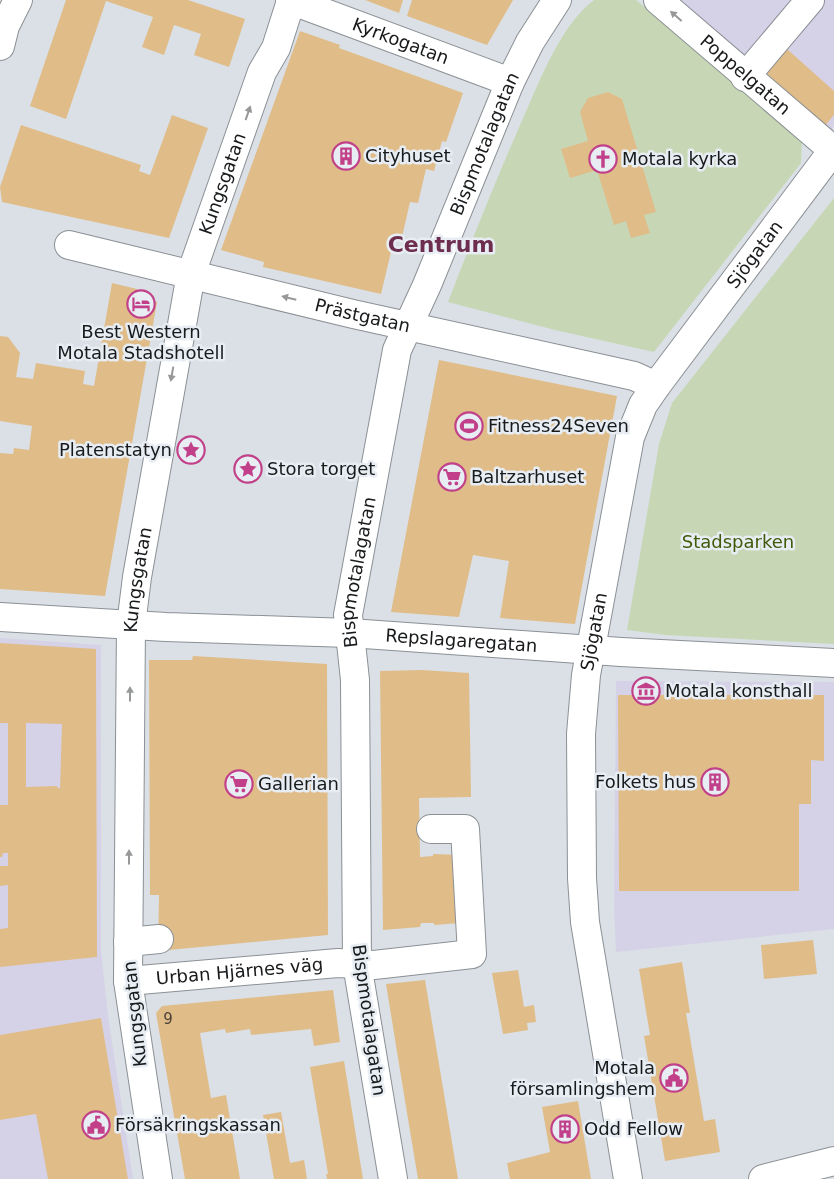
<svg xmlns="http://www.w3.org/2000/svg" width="834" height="1179" viewBox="0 0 834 1179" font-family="'DejaVu Sans',sans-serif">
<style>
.commercial{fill:#d5d2e8}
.green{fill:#c7d7b5}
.building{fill:#e0bc89;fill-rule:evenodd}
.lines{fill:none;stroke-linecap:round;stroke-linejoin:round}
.minor-casing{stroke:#8b9095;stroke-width:30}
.major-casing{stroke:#8b9095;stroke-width:30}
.minor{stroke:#fff;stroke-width:28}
.major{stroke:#fff;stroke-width:28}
.oneway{fill:#979899}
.labels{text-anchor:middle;stroke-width:5;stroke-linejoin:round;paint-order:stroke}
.number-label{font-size:15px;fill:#4a4237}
.street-label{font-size:18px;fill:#181a1c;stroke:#e7edf2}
.poi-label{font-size:18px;fill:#181a1c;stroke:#e7edf2;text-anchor:start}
.park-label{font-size:18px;fill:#3f5b09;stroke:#e7edf2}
.district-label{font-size:22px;font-weight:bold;fill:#6d2d4f;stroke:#e7edf2}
</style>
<rect width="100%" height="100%" fill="#dae0e5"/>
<g class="commercial">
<polygon points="672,0 834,0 834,126 827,135"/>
<polygon points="0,638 101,645 101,951 108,1016 133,1179 0,1179"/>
<polygon points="616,681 834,682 834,929 616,952 614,907"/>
</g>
<g class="green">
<path d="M594 0H636L729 76 802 140 801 163 654 352 555 330 448 302C472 240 497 177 524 116 541 78 561 25 594 0Z"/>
<polygon points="834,198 834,644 666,635 627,630 659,444 672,403"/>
</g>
<g class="building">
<polygon points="66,0 188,0 245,19 229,67 194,55 201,34 174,25 164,55 142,47 153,17 106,1 66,119 30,106"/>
<polygon points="365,0 403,0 399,13"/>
<polygon points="412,0 513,0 487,45 407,16"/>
<polygon points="300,31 340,45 339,48 463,93 446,142 442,141 434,171 426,169 418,203 410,202 402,237 395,235 381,294 263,267 264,262 221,250"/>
<polygon points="787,49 834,91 834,115 824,127 764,75"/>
<polygon points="608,92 622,99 656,212 644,215 650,233 631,238 626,221 614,225 597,170 570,178 561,149 588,141 580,112 588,98"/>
<polygon points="172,115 208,128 169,238 2,202 0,187 21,125 141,165 139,171 150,175"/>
<polygon points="112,283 137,289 136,297 157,302 105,596 0,589 0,453 13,454 14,448 29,450 32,426 0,421 0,336 8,337 20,353 16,377 33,379 36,363 85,371 83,384 94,386"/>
<polygon points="439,360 617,396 575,624 500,618 509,561 473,555 459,617 391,612"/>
<path d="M0 643 96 649 97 957 0 967V929L8 928V885L0 886V866H8V853H3L2 857H0V805H8V723H0ZM26 723 62 724 60 789 56 786 26 787Z"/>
<polygon points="193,656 327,664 328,935 158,951 159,895 150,895 149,660 192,660"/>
<polygon points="422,670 469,673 471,797 419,798 420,857 433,856 433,854 460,855 460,923 434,925 434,923 421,923 420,927 383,930 380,671"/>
<polygon points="681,690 686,695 824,695 824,761 811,760 811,804 799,804 799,891 619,891 618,695 676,695"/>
<polygon points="813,940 817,974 764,979 761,945"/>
<polygon points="682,962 690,1013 686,1013 704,1121 715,1119 720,1152 665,1161 644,1036 650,1035 639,969"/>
<polygon points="518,970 524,1007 534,1005 536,1022 527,1023 528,1030 503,1034 492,973"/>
<polygon points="425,980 446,1106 458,1179 418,1179 407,1113 386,984"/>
<polygon points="333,990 340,1042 314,1046 311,1029 251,1035 250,1029 226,1033 225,1029 200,1033 211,1098 226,1095 240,1179 185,1179 156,1013 162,1006"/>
<polygon points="101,1018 128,1179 48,1179 36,1114 0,1120 0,1035"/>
<polygon points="344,1061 361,1167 363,1179 327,1179 326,1174 328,1174 310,1067"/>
<polygon points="578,1101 591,1179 510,1179 507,1163 550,1152 542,1107"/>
<polygon points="281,1112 290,1163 304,1160 307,1179 274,1179 263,1115"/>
</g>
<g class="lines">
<g class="minor-casing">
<g id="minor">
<path id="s1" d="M290 0 510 82"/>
<path id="s2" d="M658 0 833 150"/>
<polyline points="745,77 810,0"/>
<path id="s3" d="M69 245 353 314 634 376 656 386"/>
<path id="s4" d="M0 617 166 627 350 633 621 652 834 663"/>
<polyline points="128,942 159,939"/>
<path id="s5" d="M128 981 338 963 374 965 472 954 465 829H431"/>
<path id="s6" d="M158 1179 128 981 131 625 137 577 191 274 262 72 276 48 291 1"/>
<path id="s7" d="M393 1179 357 964 355 680 348 615 397 350 427 285 510 82 530 42 557 0"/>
<path id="s8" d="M628 1179 585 922 582 878 581 734 586 675 630 437 643 405 656 386 834 149"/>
<polyline points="763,1179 834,1161"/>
</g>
</g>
<g class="major-casing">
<polyline id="major" points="0,46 5,26 18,0"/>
</g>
<use href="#minor" class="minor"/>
<use href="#major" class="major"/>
</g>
<defs><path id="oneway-solid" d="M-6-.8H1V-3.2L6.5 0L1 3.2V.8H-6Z" transform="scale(1.25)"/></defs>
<g class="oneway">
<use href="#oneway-solid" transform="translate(676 16) rotate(-139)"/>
<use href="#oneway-solid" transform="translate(248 113) rotate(-71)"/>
<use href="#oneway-solid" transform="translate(289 298) rotate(-166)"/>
<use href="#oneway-solid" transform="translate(172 374) rotate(100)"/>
<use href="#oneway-solid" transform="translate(130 694) rotate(-90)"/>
<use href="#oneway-solid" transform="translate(129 857) rotate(-90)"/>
</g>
<defs>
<g id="building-ring" transform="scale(1.4375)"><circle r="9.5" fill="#e7edf2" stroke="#c14089" stroke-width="1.5"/><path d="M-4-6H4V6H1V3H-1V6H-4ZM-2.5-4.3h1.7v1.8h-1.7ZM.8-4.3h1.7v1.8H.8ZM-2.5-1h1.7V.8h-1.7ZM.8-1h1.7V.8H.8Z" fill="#c14089"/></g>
<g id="church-ring" transform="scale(1.4375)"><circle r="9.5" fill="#e7edf2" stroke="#c14089" stroke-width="1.5"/><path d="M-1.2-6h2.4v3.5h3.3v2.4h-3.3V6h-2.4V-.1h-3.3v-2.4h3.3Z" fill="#c14089"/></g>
<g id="hotel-ring" transform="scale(1.4375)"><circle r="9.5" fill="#e7edf2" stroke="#c14089" stroke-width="1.5"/><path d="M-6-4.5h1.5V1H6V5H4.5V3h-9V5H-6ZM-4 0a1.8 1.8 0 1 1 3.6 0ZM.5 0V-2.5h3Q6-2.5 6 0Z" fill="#c14089"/></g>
<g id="stadium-ring" transform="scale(1.4375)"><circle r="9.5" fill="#e7edf2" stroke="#c14089" stroke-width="1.5"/><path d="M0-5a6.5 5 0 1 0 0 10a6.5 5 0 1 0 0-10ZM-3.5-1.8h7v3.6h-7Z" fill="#c14089"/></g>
<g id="sight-ring" transform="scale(1.4375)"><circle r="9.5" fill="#e7edf2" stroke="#c14089" stroke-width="1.5"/><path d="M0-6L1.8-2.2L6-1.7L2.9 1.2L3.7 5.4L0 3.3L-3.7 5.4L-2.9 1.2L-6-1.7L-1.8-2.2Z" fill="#c14089"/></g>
<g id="supermarket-ring" transform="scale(1.4375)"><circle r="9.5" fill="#e7edf2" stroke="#c14089" stroke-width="1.5"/><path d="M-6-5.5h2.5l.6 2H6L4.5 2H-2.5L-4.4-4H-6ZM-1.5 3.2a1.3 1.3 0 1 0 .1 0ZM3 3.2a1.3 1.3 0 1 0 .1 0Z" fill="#c14089"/></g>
<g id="museum-ring" transform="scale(1.4375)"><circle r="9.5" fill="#e7edf2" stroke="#c14089" stroke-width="1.5"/><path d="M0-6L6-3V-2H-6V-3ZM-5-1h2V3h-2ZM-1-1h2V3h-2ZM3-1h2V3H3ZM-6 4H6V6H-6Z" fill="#c14089"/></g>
<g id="civic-ring" transform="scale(1.4375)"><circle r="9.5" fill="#e7edf2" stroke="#c14089" stroke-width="1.5"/><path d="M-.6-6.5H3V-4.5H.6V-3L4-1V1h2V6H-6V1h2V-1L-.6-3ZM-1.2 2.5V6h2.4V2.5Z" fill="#c14089"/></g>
</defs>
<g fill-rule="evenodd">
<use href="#building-ring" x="346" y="156"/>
<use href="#church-ring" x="603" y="159"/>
<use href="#hotel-ring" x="141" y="304"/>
<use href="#stadium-ring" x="469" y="426"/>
<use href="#sight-ring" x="191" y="450"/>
<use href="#sight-ring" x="248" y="469"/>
<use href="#supermarket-ring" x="452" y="477"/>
<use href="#museum-ring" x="646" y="691"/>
<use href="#building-ring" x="715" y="782"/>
<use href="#supermarket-ring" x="239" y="784"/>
<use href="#civic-ring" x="674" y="1078"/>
<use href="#civic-ring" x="96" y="1125"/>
<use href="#building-ring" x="565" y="1129"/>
</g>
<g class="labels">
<g class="number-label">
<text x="168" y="1024">9</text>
</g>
<g class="street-label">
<text dy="6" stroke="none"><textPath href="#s1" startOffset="118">Kyrkogatan</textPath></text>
<text dy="6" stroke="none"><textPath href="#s2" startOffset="115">Poppelgatan</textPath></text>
<text dy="6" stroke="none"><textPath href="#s7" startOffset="1061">Bispmotalagatan</textPath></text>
<text dy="6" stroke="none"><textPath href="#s6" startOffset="1008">Kungsgatan</textPath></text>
<text dy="6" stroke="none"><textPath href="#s8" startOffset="972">Sjögatan</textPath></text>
<text dy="6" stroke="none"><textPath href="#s3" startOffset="302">Prästgatan</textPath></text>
<text dy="6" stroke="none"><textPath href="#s7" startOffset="611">Bispmotalagatan</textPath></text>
<text dy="6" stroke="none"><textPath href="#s6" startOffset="602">Kungsgatan</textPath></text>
<text dy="6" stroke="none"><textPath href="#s8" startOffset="552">Sjögatan</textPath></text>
<text dy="6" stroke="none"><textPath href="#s4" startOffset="462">Repslagaregatan</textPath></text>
<text dy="6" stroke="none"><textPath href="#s5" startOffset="112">Urban Hjärnes väg</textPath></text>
<text transform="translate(135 1014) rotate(-96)" y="6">Kungsgatan</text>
<text transform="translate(369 1020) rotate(82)" y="6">Bispmotalagatan</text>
</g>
<g class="poi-label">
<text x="365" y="162">Cityhuset</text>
<text x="622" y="165">Motala kyrka</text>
<text x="141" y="338" text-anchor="middle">Best Western<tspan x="141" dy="21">Motala Stadshotell</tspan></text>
<text x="488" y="432">Fitness24Seven</text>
<text x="172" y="456" text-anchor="end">Platenstatyn</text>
<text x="267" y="475">Stora torget</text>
<text x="471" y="483">Baltzarhuset</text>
<text x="665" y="697">Motala konsthall</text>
<text x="696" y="788" text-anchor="end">Folkets hus</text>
<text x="258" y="790">Gallerian</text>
<text x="655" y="1074" text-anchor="end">Motala<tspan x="655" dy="21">församlingshem</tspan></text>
<text x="115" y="1131">Försäkringskassan</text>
<text x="584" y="1135">Odd Fellow</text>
</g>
<g class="park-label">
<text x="738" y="548">Stadsparken</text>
</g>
<g class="district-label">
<text x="441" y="252">Centrum</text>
</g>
</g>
</svg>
